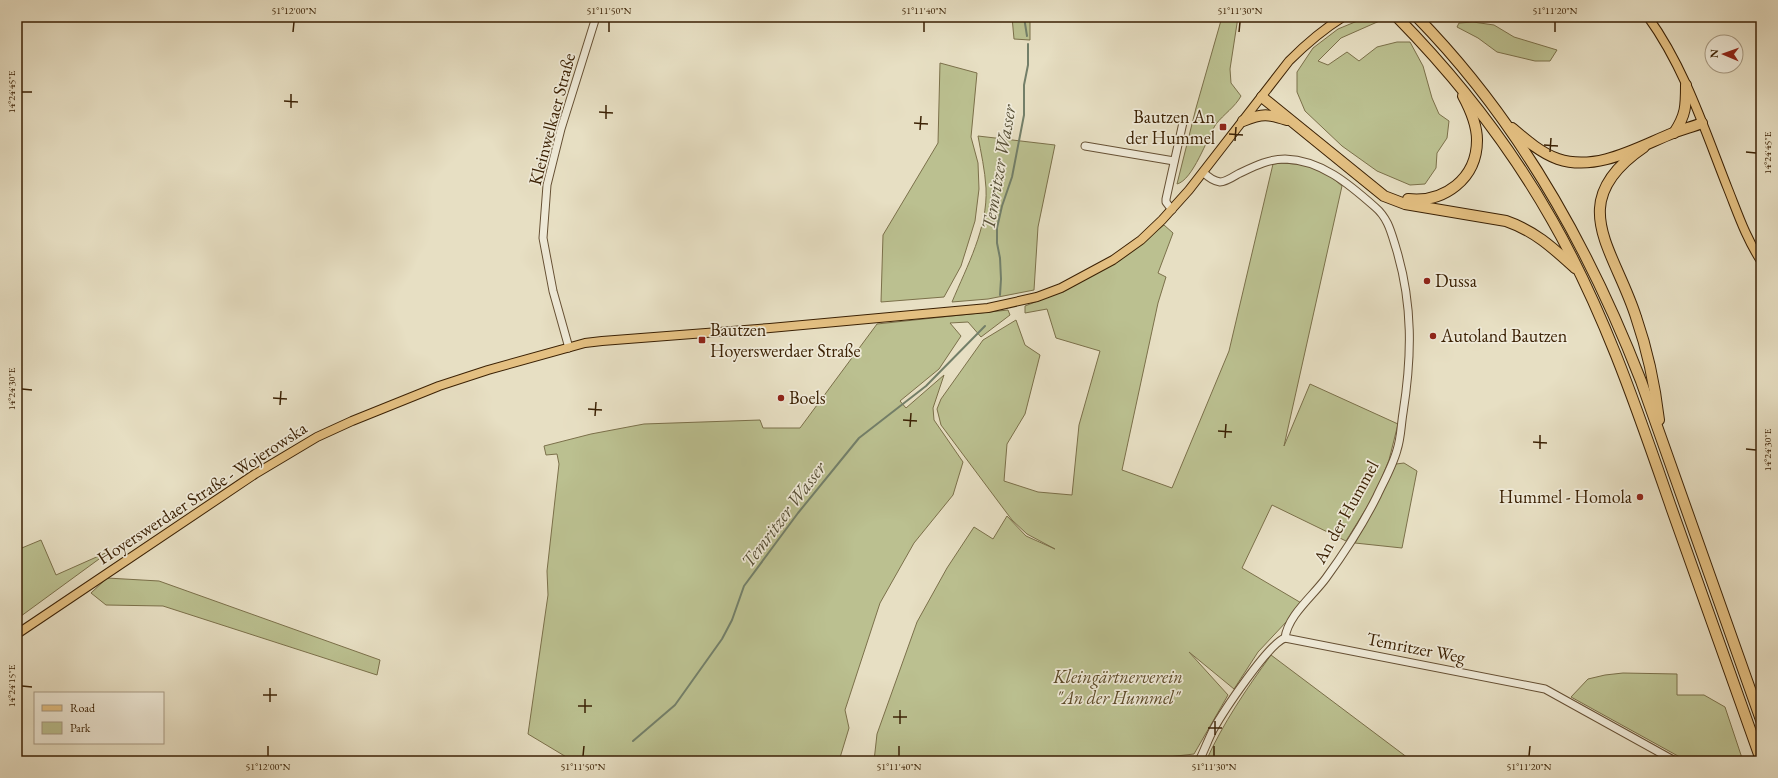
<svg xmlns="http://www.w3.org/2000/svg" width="1778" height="778" viewBox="0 0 1778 778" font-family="'EB Garamond',serif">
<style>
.green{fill:#bbc090;stroke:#7b704a}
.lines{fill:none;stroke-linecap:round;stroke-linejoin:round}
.stream{stroke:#737f69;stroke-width:2}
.minor-casing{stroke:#665034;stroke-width:9}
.major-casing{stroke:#3b2104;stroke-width:10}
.highway-casing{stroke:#3b2104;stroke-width:12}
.minor{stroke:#efead8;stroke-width:7}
.major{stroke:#e4c082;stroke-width:8}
.highway{stroke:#e4c082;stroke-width:10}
.ticks{fill:none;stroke:#3b2104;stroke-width:1.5}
.poi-dot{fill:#8f2418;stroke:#efead8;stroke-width:1.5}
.labels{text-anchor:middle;stroke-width:3.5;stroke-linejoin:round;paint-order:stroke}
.poi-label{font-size:18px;fill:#3b2104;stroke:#efead8;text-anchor:start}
.street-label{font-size:18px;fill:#3b2104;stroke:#efead8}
.park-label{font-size:18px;font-style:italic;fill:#5b4927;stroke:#efead8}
.water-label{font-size:19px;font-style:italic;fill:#575037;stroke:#efead8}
.neatline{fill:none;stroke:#3b2104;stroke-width:1.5}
.ticks-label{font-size:10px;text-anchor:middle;fill:#3b2104}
</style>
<rect width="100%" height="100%" fill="#e7dfc3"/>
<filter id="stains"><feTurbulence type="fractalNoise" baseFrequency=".005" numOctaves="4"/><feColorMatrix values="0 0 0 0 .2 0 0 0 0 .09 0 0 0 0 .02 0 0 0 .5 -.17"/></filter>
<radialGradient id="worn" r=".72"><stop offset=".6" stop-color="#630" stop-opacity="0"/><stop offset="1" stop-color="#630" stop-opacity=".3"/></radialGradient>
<g class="green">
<polygon points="1012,17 1030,17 1030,40 1014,39"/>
<path d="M1222 17H1238L1230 69 1231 83 1241 96C1235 107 1224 114 1216 124 1207 138 1193 180 1177 184L1196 108Z"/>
<polygon points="1367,17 1379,17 1384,19 1341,38 1318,61 1328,65 1347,52 1359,61 1377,47 1397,42 1410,42 1423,66 1432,98 1439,114 1449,121 1447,138 1437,153 1436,168 1425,184 1410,185 1377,171 1342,146 1305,111 1297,92 1297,72 1313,48 1338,29"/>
<polygon points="1473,22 1494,25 1514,37 1557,50 1550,61 1535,61 1497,52 1478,38 1457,27 1459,23"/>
<polygon points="940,63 977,73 971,137 978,163 979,189 975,221 961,266 944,297 881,302 883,235 938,143"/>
<path d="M978 136 1055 145 1038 227 1034 290 988 299 952 302C967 266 988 228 986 188 985 170 981 153 978 136Z"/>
<polygon points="1282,163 1309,165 1323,170 1342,186 1284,446 1310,384 1398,424 1389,460 1375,494 1346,541 1272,505 1242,568 1303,604 1258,652 1234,689 1189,652 1228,695 1194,754 1132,761 874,761 877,734 917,622 947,568 974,527 993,539 1007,516 1026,536 1055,549 1027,534 1012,520 941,425 937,409 941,399 983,340 1016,320 1025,345 1040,355 1025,414 1007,444 1004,481 1038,492 1072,495 1079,425 1100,351 1056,338 1047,309 1025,313 1025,306 1066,290 1119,261 1164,225 1173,233 1158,273 1166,277 1158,303 1122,470 1172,488 1229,351 1273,164"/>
<polygon points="1008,310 1010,315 981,337 968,322 950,323 961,336 939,369 900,401 906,408 944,375 933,408 934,420 963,462 953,495 914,543 880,603 845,710 849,728 839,761 573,761 528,734 548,595 547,571 559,464 557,454 546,455 544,446 591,434 644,424 760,420 763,428 800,428 877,324"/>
<polygon points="1404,463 1417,471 1402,548 1355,543 1380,497 1396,464"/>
<polygon points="41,540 56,575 110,551 17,619 17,550"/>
<polygon points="107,578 159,581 380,660 377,675 163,606 106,605 91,593"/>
<path d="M1271 655 1412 761H1206C1223 723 1247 688 1271 655Z"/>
<polygon points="1623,673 1677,674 1677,695 1704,695 1725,707 1743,761 1687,761 1571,697 1588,679 1605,675"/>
</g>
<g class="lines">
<g class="stream">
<polyline points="1024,17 1027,36"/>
<polyline points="1000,295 1001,279 1000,258 997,243 997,228 1002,206 1012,177 1024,115 1024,85 1028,65 1028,44"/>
<polyline points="633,741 675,705 722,639 732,620 744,586 798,513 859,438 926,386 985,326"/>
</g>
<g class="minor-casing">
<g id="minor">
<polyline points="1085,146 1174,161"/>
<path d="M1203 172C1208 177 1213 181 1220 182 1225 182 1233 177 1238 174 1253 167 1268 159 1285 159 1321 160 1349 184 1375 207 1388 218 1391 232 1396 248 1413 304 1412 356 1403 413 1401 425 1401 438 1397 450 1393 465 1384 481 1377 496 1363 524 1345 552 1326 578 1313 596 1288 615 1285 638"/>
<polyline points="1172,210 1166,202 1166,199 1184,118"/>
<polyline points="569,348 553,291 543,238 547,185 561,129 596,17"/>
<path d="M1199 761C1204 751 1208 740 1213 730 1223 712 1268 644 1285 638L1545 689 1675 761"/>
</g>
</g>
<g class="major-casing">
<g id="major">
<path d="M1648 17C1685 68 1705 131 1728 189 1738 214 1746 238 1761 261"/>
<path d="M17 634 255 474 317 437 352 421 439 386 488 370 585 343 602 341 770 328 988 308 1037 297 1061 288 1113 260 1141 240 1162 220 1189 190 1289 61C1306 44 1322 30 1343 17"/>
</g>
</g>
<g class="highway-casing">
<g id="highway">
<path d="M1397 17C1457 78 1510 146 1552 220 1604 311 1637 409 1671 507 1701 592 1731 676 1761 760"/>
<path d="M1417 17C1518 120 1589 247 1641 381L1761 720"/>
<path d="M1262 97 1384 196 1405 204 1506 221C1535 231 1553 248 1575 268"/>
<path d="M1243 121C1263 113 1268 114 1287 120"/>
<path d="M1512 128C1526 140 1541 153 1558 159 1597 172 1638 147 1673 133 1682 129 1693 127 1702 123"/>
<path d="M1674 133C1686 115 1686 106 1686 85"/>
<path d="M1644 147C1563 202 1614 248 1636 317 1647 349 1655 386 1659 420"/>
<path d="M1408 199C1444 203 1477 179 1477 140 1477 124 1470 109 1463 96"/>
</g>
</g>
<use href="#minor" class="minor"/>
<use href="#major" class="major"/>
<use href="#highway" class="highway"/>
</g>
<path class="ticks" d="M293 32 294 22M609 32V22M924 32V22M1239 32 1240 22M1555 32V22M22 92H32M284 101 298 102M291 108V94M599 112 613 113M606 119V105M914 123 928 124M920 130 921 116M1229 134 1243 135M1235 141 1236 127M1544 145 1558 146M1550 152 1551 138M1746 152 1756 153M22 389 32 390M273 398 287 399M280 405 281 391M588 409 602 410M595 416 596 402M903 420 917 421M910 427 911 413M1218 431 1232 432M1225 438 1226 424M1533 442 1547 443M1540 449V435M1746 449 1756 450M22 686 32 687M263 695H277M270 702V688M578 706H592M585 713V699M893 717H907M900 724V710M1208 728H1222M1215 735V721M268 756V746M583 756 584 746M899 756V746M1214 756V746M1529 756 1530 746"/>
<g class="poi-dot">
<rect x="1219" y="123" width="8" height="8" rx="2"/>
<circle cx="1427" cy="281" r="4"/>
<circle cx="1433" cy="336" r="4"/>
<rect x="698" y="336" width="8" height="8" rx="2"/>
<circle cx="781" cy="398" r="4"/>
<circle cx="1640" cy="497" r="4"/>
</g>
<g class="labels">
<g class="poi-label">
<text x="1215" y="123" text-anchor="end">Bautzen An<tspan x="1215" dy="21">der Hummel</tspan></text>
<text x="1435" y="287">Dussa</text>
<text x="710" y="336">Bautzen<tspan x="710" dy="21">Hoyerswerdaer Straße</tspan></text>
<text x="1441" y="342">Autoland Bautzen</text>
<text x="789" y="404">Boels</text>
<text x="1632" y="503" text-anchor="end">Hummel - Homola</text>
</g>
<g class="street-label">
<text transform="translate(552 119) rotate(-75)" y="6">Kleinwelkaer Straße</text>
<text transform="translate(202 493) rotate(-33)" y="6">Hoyerswerdaer Straße - Wojerowska</text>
<text transform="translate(1346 512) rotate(-61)" y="6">An der Hummel</text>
<text transform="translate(1416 648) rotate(11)" y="6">Temritzer Weg</text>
</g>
<g class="park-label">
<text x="1118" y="683">Kleingärtnerverein<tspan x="1118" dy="21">"An der Hummel"</tspan></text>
</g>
<g class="water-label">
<text transform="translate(998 167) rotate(-80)" y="7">Temritzer Wasser</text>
<text transform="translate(783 514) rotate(-53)" y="7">Temritzer Wasser</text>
</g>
</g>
<rect width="1778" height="778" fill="none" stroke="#e7dfc3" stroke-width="44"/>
<rect x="34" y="692" width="130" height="52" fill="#efead8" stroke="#a79a83"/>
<rect x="42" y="705" width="20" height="6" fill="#e4c082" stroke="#a79a83"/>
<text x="70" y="712" font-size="12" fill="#3b2104">Road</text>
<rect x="42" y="722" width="20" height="12" fill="#bbc090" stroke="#a79a83"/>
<text x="70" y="732" font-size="12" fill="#3b2104">Park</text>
<g transform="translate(1724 54) rotate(272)"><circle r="19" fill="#efead8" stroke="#a79a83"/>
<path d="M0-3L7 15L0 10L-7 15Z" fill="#8f2418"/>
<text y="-6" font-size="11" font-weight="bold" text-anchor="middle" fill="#3b2104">N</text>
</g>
<rect x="22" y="22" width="1734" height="734" class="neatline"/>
<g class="ticks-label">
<text x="294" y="14">51°12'00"N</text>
<text x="609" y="14">51°11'50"N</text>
<text x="924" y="14">51°11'40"N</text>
<text x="1240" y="14">51°11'30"N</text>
<text x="1555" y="14">51°11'20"N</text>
<text transform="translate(11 92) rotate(-90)" y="4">14°24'45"E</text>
<text transform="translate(1767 153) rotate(-90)" y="4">14°24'45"E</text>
<text transform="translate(11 389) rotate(-90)" y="4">14°24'30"E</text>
<text transform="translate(1767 450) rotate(-90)" y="4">14°24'30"E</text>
<text transform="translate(11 686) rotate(-90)" y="4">14°24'15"E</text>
<text x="268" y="770">51°12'00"N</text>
<text x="583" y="770">51°11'50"N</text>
<text x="899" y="770">51°11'40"N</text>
<text x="1214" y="770">51°11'30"N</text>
<text x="1529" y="770">51°11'20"N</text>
</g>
<rect width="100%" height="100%" filter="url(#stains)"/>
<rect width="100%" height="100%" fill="url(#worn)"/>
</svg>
